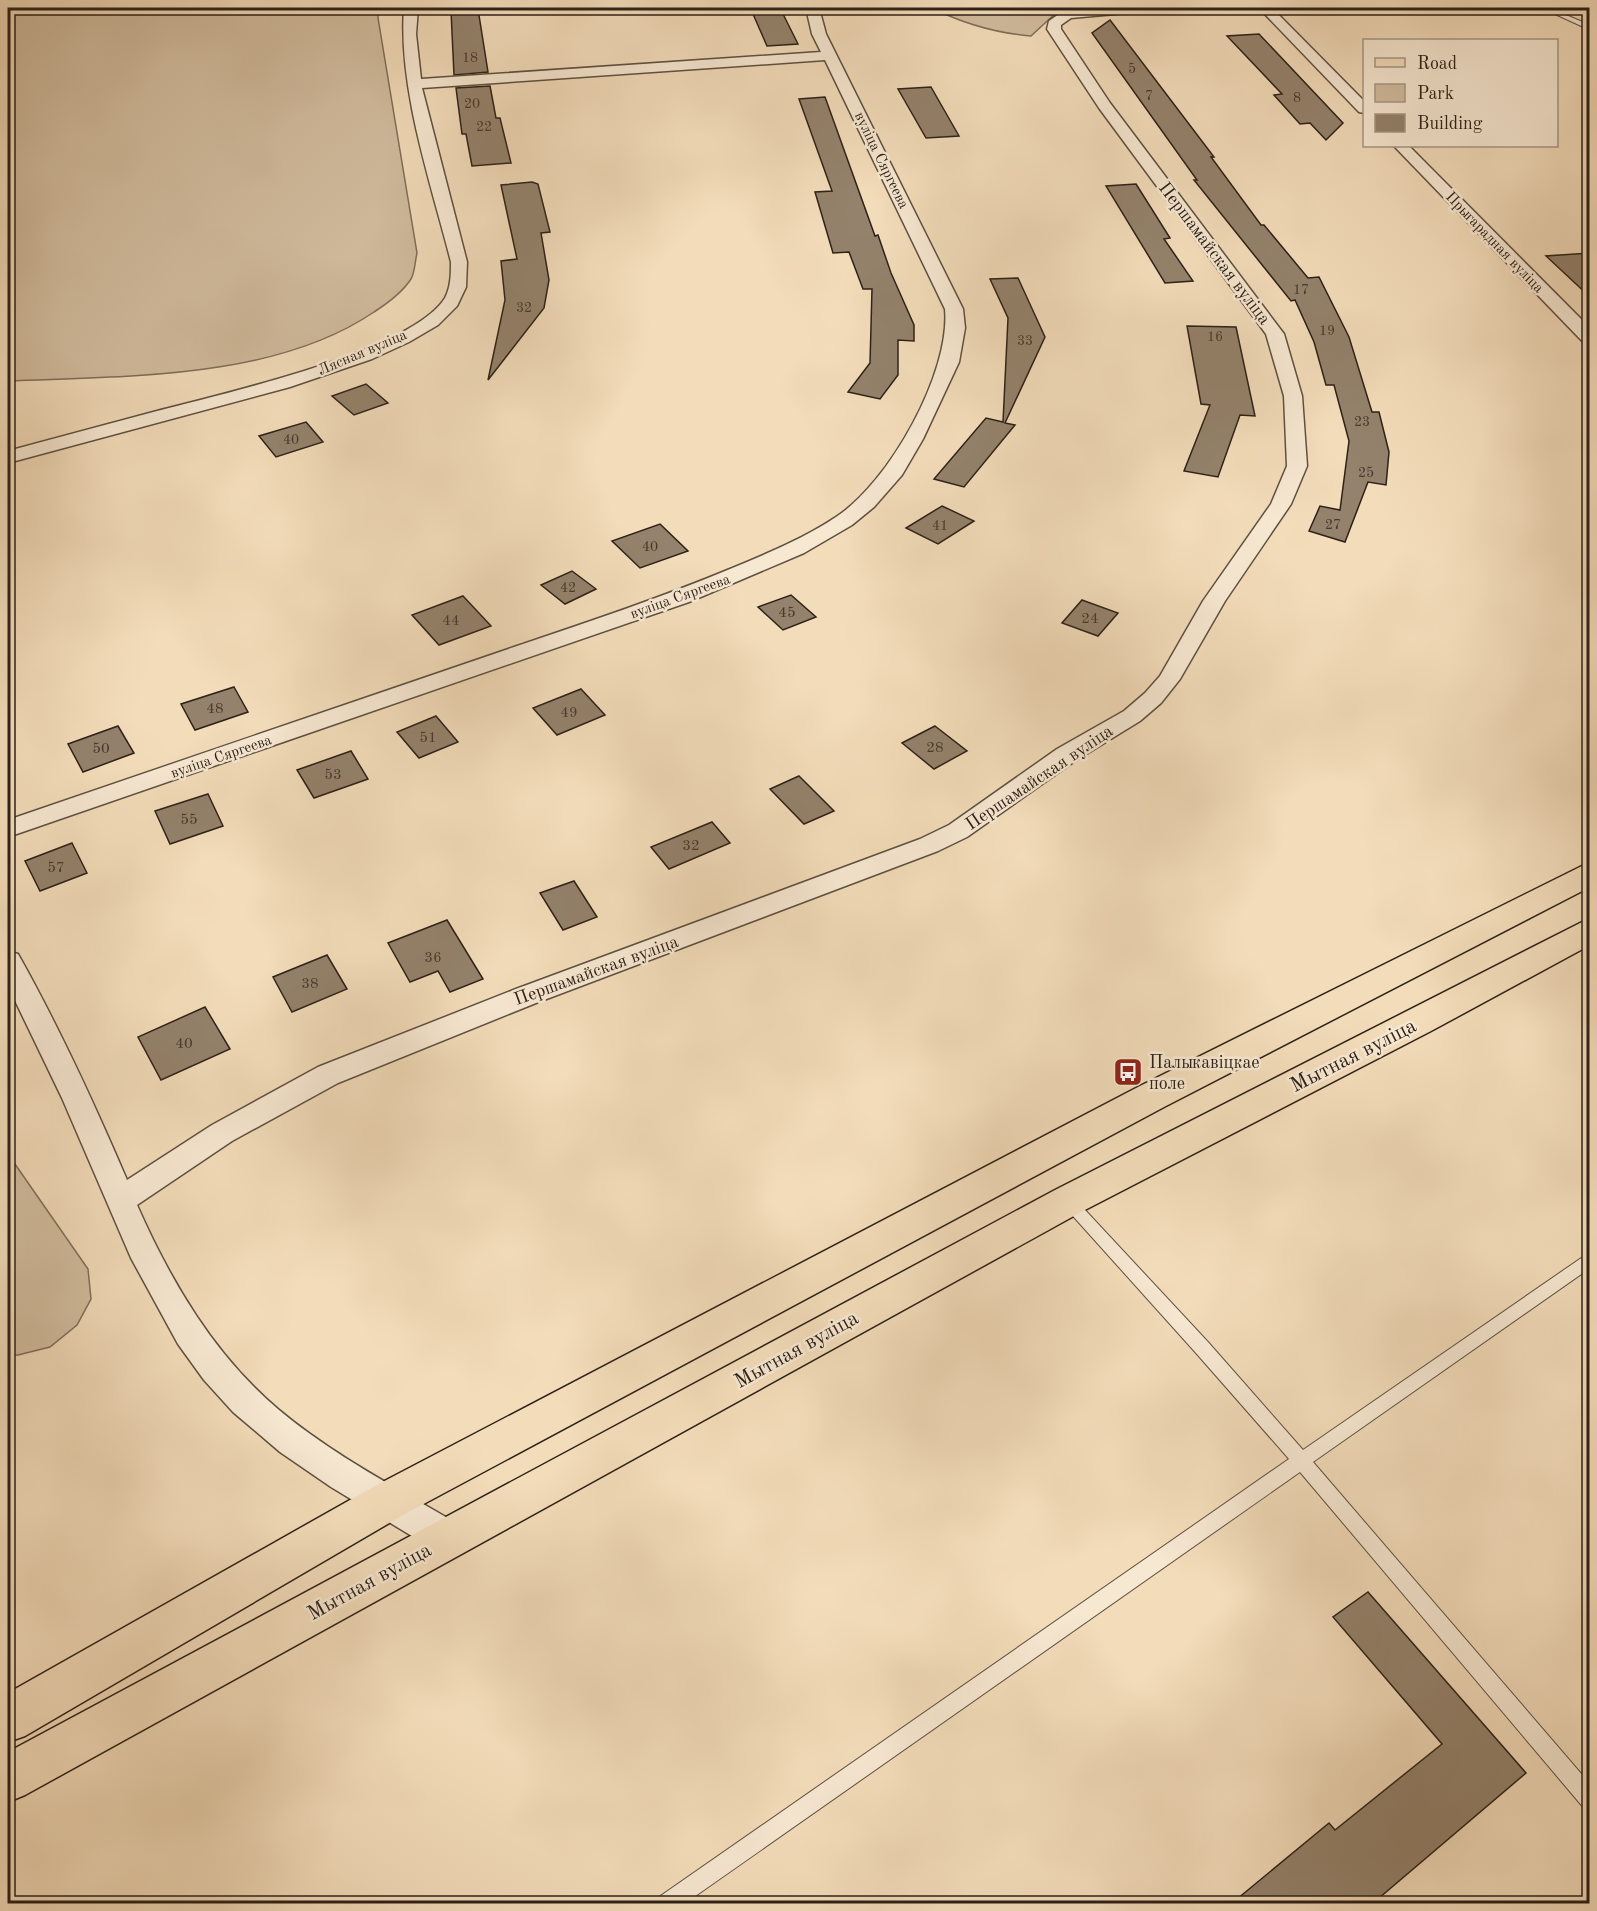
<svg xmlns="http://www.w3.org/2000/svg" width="1597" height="1911" viewBox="0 0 1597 1911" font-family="'Old Standard TT',serif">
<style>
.green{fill:#d1bc9e;stroke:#7f6e5b;stroke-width:1.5}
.building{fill:#94826c;stroke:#2d2118;stroke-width:1.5}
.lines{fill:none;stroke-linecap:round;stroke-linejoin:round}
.lane-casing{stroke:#5e5040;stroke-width:2}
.street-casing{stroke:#5e5040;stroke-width:3}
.primary-casing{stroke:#2d2118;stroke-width:3}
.lane{fill:#f7e8d2;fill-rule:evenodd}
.street{fill:#f7e8d2;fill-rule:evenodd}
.primary{fill:#f3dcba;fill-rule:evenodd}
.labels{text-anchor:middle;stroke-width:5;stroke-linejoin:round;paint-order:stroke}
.far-number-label{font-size:14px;fill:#47392d}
.far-street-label{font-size:15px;fill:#2d2118;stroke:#f7e8d2}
.number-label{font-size:15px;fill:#47392d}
.street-label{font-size:18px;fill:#2d2118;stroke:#f7e8d2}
.poi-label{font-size:18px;fill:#2d2118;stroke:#f7e8d2;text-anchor:start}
.near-street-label{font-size:21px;fill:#2d2118;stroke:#f7e8d2}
</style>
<rect width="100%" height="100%" fill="#f3dcba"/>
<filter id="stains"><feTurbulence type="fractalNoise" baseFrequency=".00333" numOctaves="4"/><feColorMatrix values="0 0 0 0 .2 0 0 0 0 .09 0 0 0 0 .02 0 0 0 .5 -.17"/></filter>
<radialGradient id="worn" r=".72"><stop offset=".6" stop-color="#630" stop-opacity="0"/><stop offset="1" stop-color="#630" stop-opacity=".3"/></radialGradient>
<g class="green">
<path d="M8 8H378V18L417 253C415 261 415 272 411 279 402 293 388 303 374 312 274 380 124 376 8 381Z"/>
<path d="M932 8H1100L1057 12 1031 36C995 33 964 24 932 8Z"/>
<polygon points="8,1154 88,1269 91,1299 77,1325 50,1347 18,1355 8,1355"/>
</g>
<g class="building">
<polygon points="478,9 488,72 454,75 451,11"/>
<polygon points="782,12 798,44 767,46 753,14"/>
<polygon points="1110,20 1214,157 1211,157 1261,225 1264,225 1308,278 1319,277 1349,337 1372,412 1379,412 1389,452 1386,485 1368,482 1345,542 1309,531 1320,506 1340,510 1349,441 1334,385 1326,385 1314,342 1295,300 1291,301 1194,180 1197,180 1092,33"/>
<polygon points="1259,34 1343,123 1326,140 1310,123 1300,124 1274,95 1282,94 1227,36"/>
<polygon points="490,86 496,118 500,118 511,163 472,166 466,134 462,134 456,88"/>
<polygon points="931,87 959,136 926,138 898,89"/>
<polygon points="825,97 875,236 878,235 891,273 914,325 914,341 898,340 898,375 880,399 848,392 870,363 872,289 863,289 849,252 833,253 815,192 832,191 799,99"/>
<polygon points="532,182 538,184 550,232 541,233 549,280 544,308 488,380 505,300 501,261 517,259 501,185"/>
<polygon points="1136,184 1170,238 1164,239 1193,281 1165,283 1106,186"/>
<polygon points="1590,253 1590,297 1546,256"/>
<polygon points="1018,278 1045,337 1005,423 1015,425 964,487 934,479 986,418 1003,422 1008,318 990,279"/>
<polygon points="1187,326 1236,327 1255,416 1240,415 1218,477 1184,471 1210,405 1201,404"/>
<polygon points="366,384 388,403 354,415 332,396"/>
<polygon points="306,422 323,442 276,457 259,436"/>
<polygon points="942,506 974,521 938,544 906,528"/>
<polygon points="660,524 688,551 640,568 612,541"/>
<polygon points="572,571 596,589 565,604 541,585"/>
<polygon points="791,595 816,617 783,630 758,607"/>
<polygon points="463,596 491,626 439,645 412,615"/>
<polygon points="1082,600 1118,613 1098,636 1062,623"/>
<polygon points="234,687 248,712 195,730 181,704"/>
<polygon points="581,689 605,715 557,735 533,708"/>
<polygon points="436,716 458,742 419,758 397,732"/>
<polygon points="118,726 134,753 83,772 68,744"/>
<polygon points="935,726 967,751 934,769 902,743"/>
<polygon points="351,751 368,779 314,798 297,770"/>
<polygon points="799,776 834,811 804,824 770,789"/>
<polygon points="208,794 223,826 170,844 155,811"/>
<polygon points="712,822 730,843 669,869 651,847"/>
<polygon points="72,843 87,873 40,891 25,861"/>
<polygon points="574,881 597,917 563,930 540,893"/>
<polygon points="447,920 483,979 450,992 438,971 410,982 388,943"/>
<polygon points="327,955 347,989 292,1012 273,977"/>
<polygon points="205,1007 230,1049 161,1080 138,1037"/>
<polygon points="1368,1592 1526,1773 1372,1904 1231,1904 1329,1823 1335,1830 1442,1744 1333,1617"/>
</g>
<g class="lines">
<g class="lane-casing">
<g id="lane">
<polygon points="1542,8 1549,8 1590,25 1590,30"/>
<polygon points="1590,77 1590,81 1584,79 1586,78"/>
<polygon points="1068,1195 1073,1197 1208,1342 1303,1450 1590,1252 1590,1268 1313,1462 1590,1784 1590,1810 1583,1807 1300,1472 684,1904 656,1904 659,1897 1289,1459 1196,1353 1063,1205 1060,1201 1063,1197"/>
</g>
</g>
<g class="street-casing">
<g id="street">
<path d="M404 8H418L416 34 421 79 821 52 812 34 806 8H819L826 34 963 309 965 328 959 362 923 439 902 475 874 507 852 525 804 553 689 602 8 837V820C177 762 347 704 517 646 588 622 660 598 730 569 766 554 803 539 836 517 889 483 951 372 945 309L825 60 422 88 467 262 466 287 457 306 438 325 409 342 372 359 290 387 8 463V451C57 438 107 424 157 411 221 394 411 352 445 298 451 287 451 273 451 262 431 183 398 89 404 8Z"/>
<path d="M1098 8H1145L1138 12 1071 18 1061 25V29L1110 103 1284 334 1302 396 1307 466 1291 504 1225 601 1180 679 1161 703 1140 721 1075 761 967 837 938 851 536 1003 338 1083 232 1141 137 1205C171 1282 214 1355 279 1410 334 1456 399 1489 461 1526L466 1538 461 1550 448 1555 435 1550 331 1487 280 1452 233 1412 204 1380 178 1344 131 1258 62 1098 8 986V951L18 954C59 1027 94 1103 127 1180L212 1125 318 1067 516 989 920 839 949 825 1057 749 1124 711 1145 693 1160 676 1203 601 1271 504 1287 466 1284 396 1266 334 1099 108 1047 29 1049 21 1062 12Z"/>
<polygon points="1259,8 1272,8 1364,101 1364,113 1359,112"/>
<polygon points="1394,146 1409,146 1590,328 1590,344 1584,343"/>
</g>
</g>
<g class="primary-casing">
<g id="primary">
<polygon points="1590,862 1590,887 1164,1107 403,1515 25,1736 8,1742 8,1693 373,1487 1138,1087"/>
<polygon points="1590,918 1590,945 1431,1031 1081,1212 25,1795 8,1802 8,1752 1055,1190"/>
</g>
</g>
<use href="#lane" class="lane"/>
<use href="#street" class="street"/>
<use href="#primary" class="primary"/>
</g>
<defs>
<g id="bus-square" transform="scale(1.5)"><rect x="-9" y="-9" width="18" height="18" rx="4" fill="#8f2418" stroke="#f7e8d2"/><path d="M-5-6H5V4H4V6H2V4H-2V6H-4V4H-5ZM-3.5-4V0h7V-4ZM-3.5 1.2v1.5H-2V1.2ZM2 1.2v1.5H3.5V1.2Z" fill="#fff"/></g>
</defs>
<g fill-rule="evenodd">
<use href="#bus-square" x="1128" y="1072"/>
</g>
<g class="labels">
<g class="far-number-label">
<text x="470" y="62">18</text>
<text x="1132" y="73">5</text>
<text x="1149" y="100">7</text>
<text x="1297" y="102">8</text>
<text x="472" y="108">20</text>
<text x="484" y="131">22</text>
<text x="1301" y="294">17</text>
<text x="524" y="312">32</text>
<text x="1327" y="335">19</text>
<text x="1215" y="341">16</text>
<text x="1025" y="345">33</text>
<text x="1362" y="426">23</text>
<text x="291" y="444">40</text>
<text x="1366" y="477">25</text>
<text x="1333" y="529">27</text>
<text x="940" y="530">41</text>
<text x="650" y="551">40</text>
<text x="568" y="592">42</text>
</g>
<g class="far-street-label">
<text transform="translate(882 160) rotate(64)" y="5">вуліца Сяргеева</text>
<text transform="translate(1495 242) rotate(46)" y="5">Прыгарадная вуліца</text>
<text transform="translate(362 352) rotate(-23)" y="5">Лясная вуліца</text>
<text transform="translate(680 596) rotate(-20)" y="5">вуліца Сяргеева</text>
<text transform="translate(221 756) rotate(-19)" y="5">вуліца Сяргеева</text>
</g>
<g class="number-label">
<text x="787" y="617">45</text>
<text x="1090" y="623">24</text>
<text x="451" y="625">44</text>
<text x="215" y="713">48</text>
<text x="569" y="717">49</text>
<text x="428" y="742">51</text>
<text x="935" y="752">28</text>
<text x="101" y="753">50</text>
<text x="333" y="779">53</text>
<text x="189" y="824">55</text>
<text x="691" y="850">32</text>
<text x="56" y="872">57</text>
<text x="433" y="962">36</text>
<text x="310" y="988">38</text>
<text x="184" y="1048">40</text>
</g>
<g class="street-label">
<text transform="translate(1215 253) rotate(53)" y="6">Першамайская вуліца</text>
<text transform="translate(1039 777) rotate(-34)" y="6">Першамайская вуліца</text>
<text transform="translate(596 970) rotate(-20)" y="6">Першамайская вуліца</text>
</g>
<g class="poi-label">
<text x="1149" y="1068">Палыкавіцкае<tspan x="1149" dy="21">поле</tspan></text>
</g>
<g class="near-street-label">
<text transform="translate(1353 1055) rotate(-27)" y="7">Мытная вуліца</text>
<text transform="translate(796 1349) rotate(-29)" y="7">Мытная вуліца</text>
<text transform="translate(369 1581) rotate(-29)" y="7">Мытная вуліца</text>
</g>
</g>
<rect width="1597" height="1911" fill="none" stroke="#f3dcba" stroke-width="30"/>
<rect x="9" y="9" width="1579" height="1893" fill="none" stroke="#2d2118" stroke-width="3"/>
<rect x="15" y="15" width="1567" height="1881" fill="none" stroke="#2d2118" stroke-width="1.5"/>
<rect x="1363" y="39" width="195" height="108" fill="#f7e8d2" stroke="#a69888" stroke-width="1.5"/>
<rect x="1375" y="58" width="30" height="9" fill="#f3dcba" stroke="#a69888" stroke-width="1.5"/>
<text x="1417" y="69" font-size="18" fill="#2d2118">Road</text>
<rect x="1375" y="84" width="30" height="18" fill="#d1bc9e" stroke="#a69888" stroke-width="1.5"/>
<text x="1417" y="99" font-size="18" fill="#2d2118">Park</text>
<rect x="1375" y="114" width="30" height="18" fill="#94826c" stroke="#a69888" stroke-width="1.5"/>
<text x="1417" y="129" font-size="18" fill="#2d2118">Building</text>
<rect width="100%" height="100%" filter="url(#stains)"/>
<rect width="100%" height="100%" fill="url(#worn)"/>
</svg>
